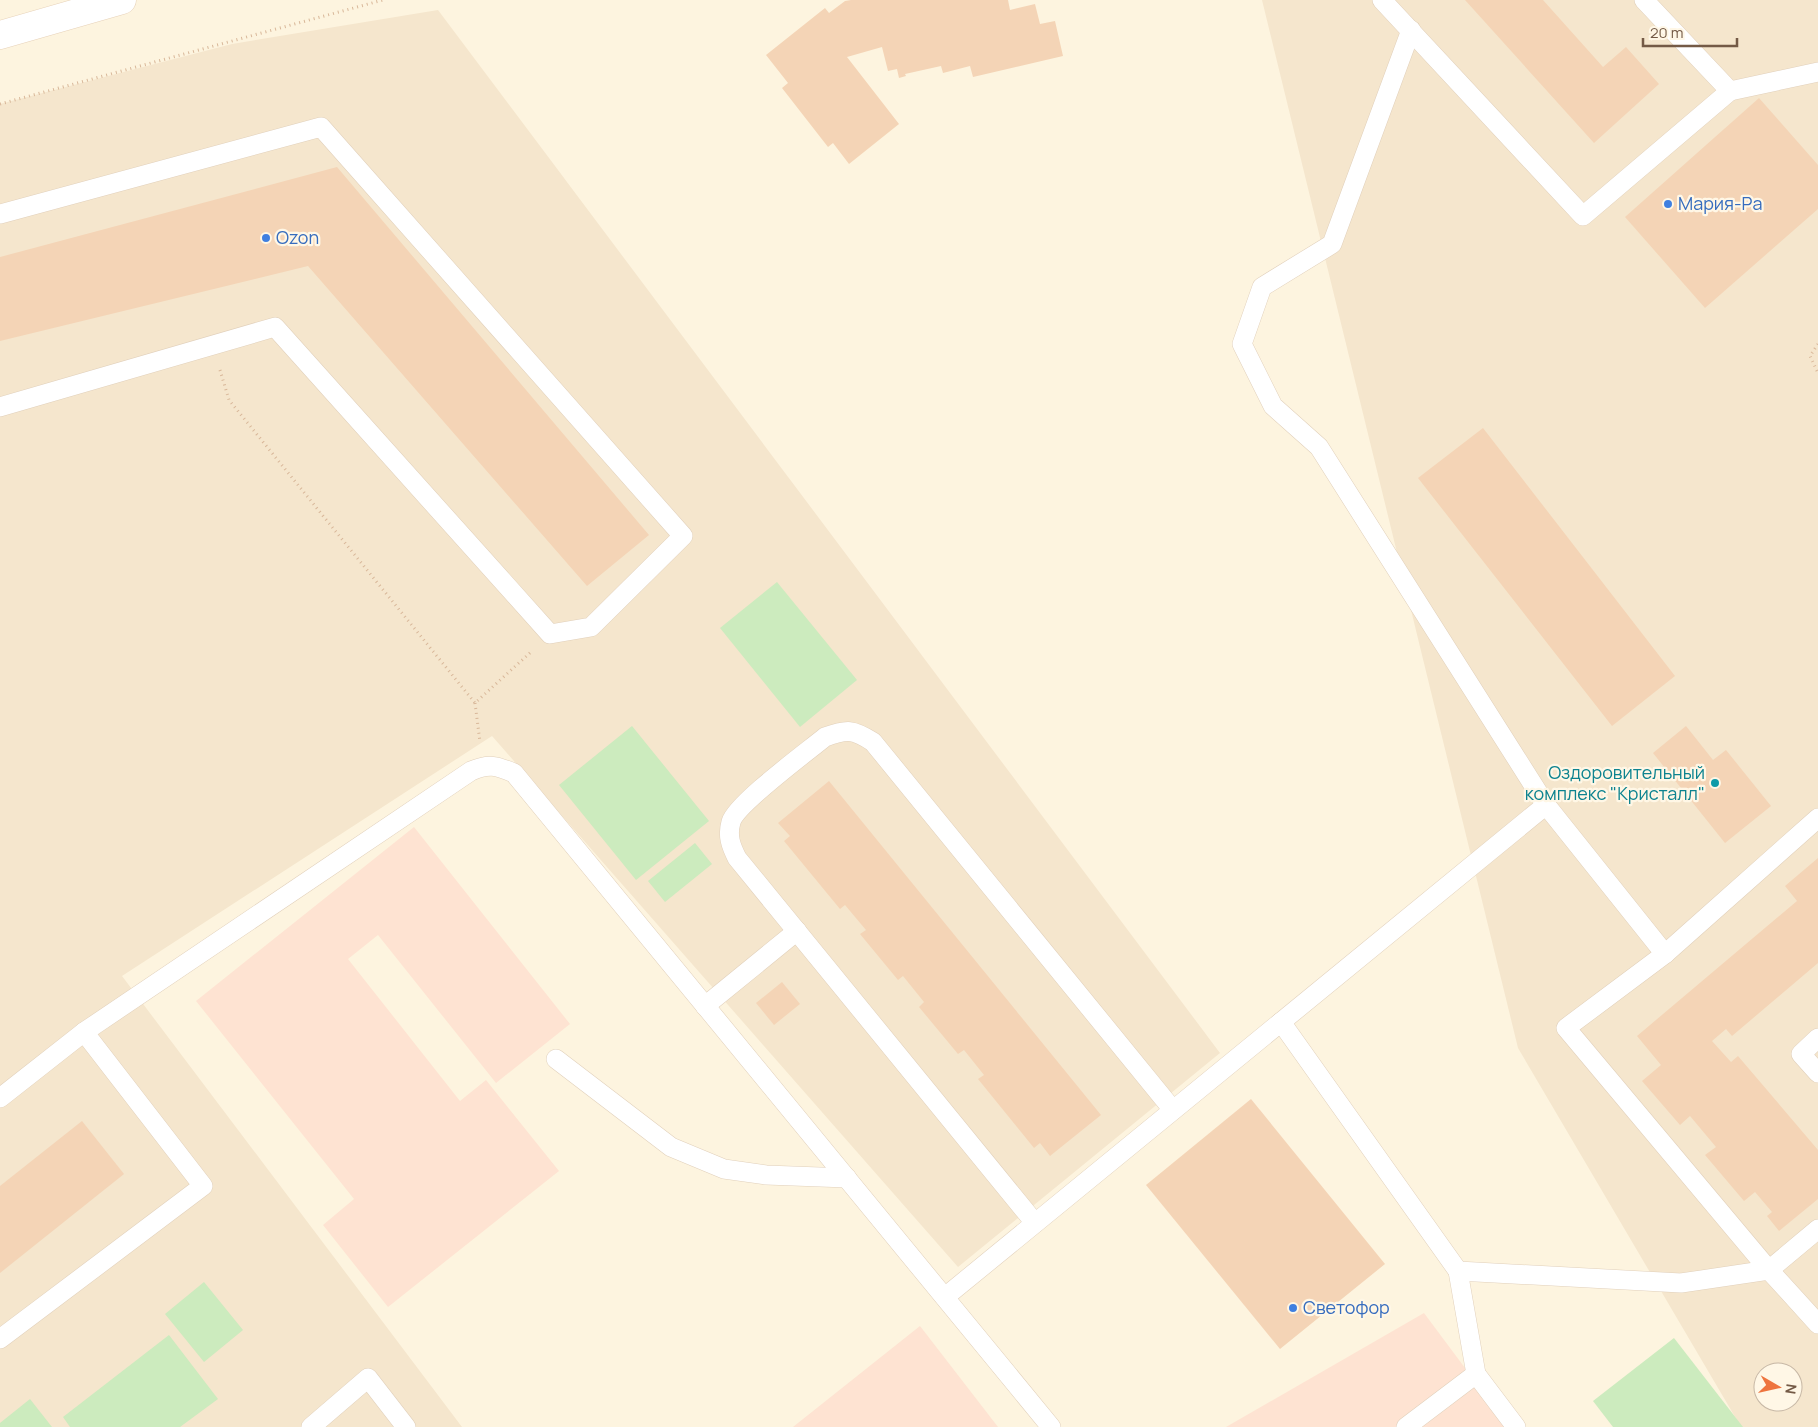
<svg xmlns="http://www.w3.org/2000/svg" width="1818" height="1427" viewBox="0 0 1818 1427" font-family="Manrope,sans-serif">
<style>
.residential{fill:#f5e6cd;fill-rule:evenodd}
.commercial{fill:#fee3d2}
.green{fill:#ccebbe}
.building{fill:#f4d4b6}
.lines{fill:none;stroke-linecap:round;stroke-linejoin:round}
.lane-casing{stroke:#e1d0bb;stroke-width:20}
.secondary-casing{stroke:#e7d2b9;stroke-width:29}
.path{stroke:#d8b799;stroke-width:3;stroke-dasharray:1 4;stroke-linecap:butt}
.lane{stroke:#fff;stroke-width:19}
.secondary{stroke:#fff;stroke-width:28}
.shop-dot{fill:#3f7fe0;stroke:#fff7e6;stroke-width:2}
.culture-dot{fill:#0f9aa8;stroke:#fff7e6;stroke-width:2}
.labels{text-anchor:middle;stroke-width:4.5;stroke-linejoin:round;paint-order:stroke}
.shop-label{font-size:18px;fill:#366cbe;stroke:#fff7e6;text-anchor:start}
.culture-label{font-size:18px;fill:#0d838f;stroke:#fff7e6;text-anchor:end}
</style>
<rect width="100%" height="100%" fill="#fdf4df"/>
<g class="residential">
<path d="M1262 0H1818V1427H1741L1518 1048ZM1763 1372H1793V1402H1763Z"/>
<polygon points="438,10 1220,1053 958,1267 492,736 122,976 462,1427 0,1427 0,104 232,44"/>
</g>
<g class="commercial">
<polygon points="414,827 570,1024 496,1083 378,935 348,959 460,1101 486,1080 559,1171 388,1307 323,1225 354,1199 196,1001"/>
<polygon points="1424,1313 1509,1427 1226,1427"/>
<polygon points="920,1326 998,1427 793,1427"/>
</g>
<g class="green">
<polygon points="777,582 857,680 800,727 720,628"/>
<polygon points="632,726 709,821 636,880 559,785"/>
<polygon points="695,843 712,864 665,902 648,881"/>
<polygon points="204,1282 243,1330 204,1362 165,1314"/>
<polygon points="169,1335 218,1399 180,1427 70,1427 63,1417"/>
<polygon points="1674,1338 1743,1427 1613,1427 1593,1401"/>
<polygon points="30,1399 52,1427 0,1427 0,1423"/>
</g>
<g class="building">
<polygon points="851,0 1008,0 1010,10 1035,4 1040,24 1055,21 1063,56 973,77 970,66 943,73 941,66 905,74 906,76 899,78 897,69 888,71 882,47 847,57 899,124 849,164 833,143 828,147 782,88 788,83 766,55 825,8 829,13 845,1"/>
<polygon points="1465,0 1543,0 1603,67 1626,47 1659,84 1594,143"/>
<polygon points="1759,98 1818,165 1818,209 1705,308 1625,217"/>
<polygon points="337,167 649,535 587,586 308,266 0,341 0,257"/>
<polygon points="1483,428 1675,676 1612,726 1418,478"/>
<polygon points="1686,726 1713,760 1726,750 1771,806 1725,843 1653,753"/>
<polygon points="829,781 1101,1115 1050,1156 1040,1143 1034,1148 978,1079 984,1075 964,1050 958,1054 919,1007 924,1002 903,976 898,980 860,934 866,930 845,905 840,909 784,841 790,836 778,823"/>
<polygon points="1818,858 1818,963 1732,1036 1726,1029 1712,1041 1731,1062 1738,1056 1818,1150 1818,1199 1779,1231 1767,1216 1772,1212 1755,1192 1744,1201 1705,1155 1716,1147 1690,1116 1680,1125 1642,1081 1661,1065 1637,1036 1797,901 1785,886"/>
<polygon points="782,982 800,1004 774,1025 756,1003"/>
<polygon points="1251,1099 1385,1264 1280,1349 1146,1185"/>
<polygon points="82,1121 124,1174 0,1273 0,1186"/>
</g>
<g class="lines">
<g class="lane-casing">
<g id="lane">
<polyline points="1382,0 1583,216 1730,91 1644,0"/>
<polyline points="1411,30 1332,244 1262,287 1242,344 1273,406 1319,447 1546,805"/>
<polyline points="1730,91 1818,72"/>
<polyline points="0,214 321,127 683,536 591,627 550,634 275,327 0,407"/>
<polyline points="1665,954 1818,818"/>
<polyline points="705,1006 797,931"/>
<path d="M84 1032 471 771C489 763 497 766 514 773L1051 1427"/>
<polyline points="1818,1038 1801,1054 1818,1073"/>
<polyline points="556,1059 671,1147 724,1169 766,1175 847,1178"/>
<polyline points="0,1098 84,1032 203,1186 0,1339"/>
<path d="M1035 1223 737 858C731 846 727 836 731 822 736 804 807 752 825 737 847 729 853 729 873 742L1173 1110"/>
<polyline points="1818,1229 1769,1270 1818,1324"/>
<polyline points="1458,1271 1281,1022 1546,805 1665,954 1566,1028 1769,1270"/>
<polyline points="945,1297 1281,1022"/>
<polyline points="1476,1374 1458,1271 1681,1283 1769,1270"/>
<polyline points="311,1427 368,1378 406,1427"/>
<polyline points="1406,1427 1476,1374 1516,1427"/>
</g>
</g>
<g class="secondary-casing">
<polyline id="secondary" points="0,35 122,0"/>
</g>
<g class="path">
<polyline points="0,104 383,0"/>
<polyline points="1818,344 1810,356 1818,373"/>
<polyline points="220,370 229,400 475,703 532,651"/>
<polyline points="475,703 480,742"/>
</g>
<use href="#lane" class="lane"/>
<use href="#secondary" class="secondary"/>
</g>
<g class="shop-dot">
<circle cx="1668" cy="204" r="5"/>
<circle cx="266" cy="238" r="5"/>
<circle cx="1293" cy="1308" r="5"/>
</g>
<circle class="culture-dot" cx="1715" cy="783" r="5"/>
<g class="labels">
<g class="shop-label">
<text x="1678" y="210">Мария-Ра</text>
<text x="276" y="244">Ozon</text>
<text x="1303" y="1314">Светофор</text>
</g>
<g class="culture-label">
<text x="1705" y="779">Оздоровительный<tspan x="1705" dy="21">комплекс "Кристалл"</tspan></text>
</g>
</g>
<g transform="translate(1778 1387) rotate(99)"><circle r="24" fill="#fff7e6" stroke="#c7b8a6"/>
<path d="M0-4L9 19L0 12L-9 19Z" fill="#ee743e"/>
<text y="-8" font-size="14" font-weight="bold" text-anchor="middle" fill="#745a46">N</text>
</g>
<path d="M1643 38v8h94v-8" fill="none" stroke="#745a46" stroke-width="2.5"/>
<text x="1650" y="38" font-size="15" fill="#745a46" stroke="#fff7e6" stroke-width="4" paint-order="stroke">20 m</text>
</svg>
